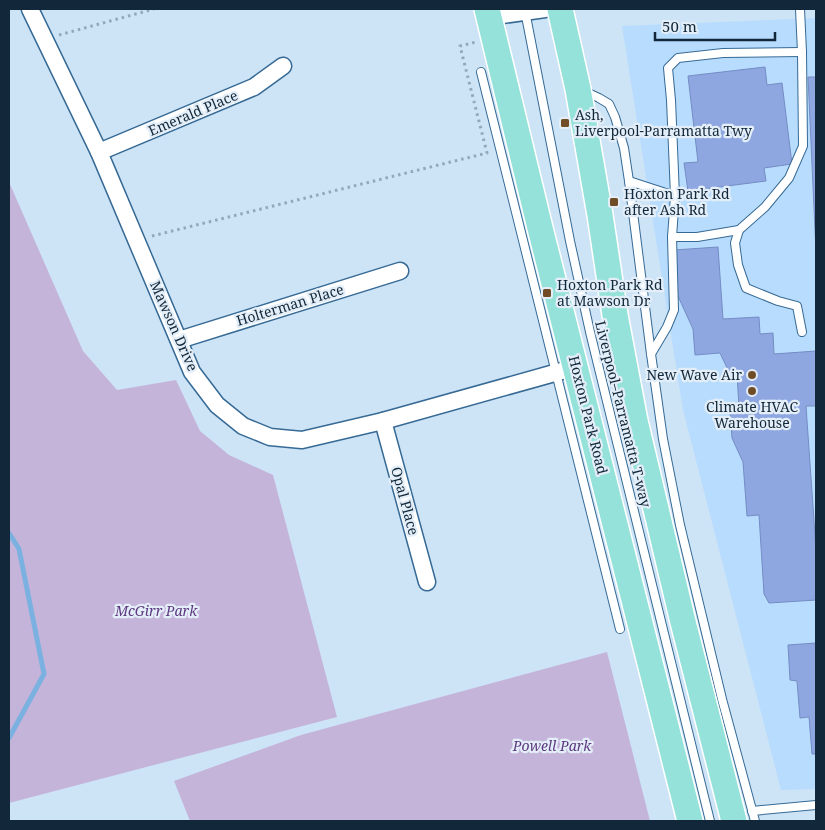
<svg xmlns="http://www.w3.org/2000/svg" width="825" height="830" viewBox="0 0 825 830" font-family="'Noto Serif',serif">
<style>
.built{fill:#b8dcfd}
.green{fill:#c5b4d9}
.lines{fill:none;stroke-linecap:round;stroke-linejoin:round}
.stream{stroke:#7bb1e1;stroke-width:5}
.building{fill:#8ea7e1;stroke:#748cc4}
.service-casing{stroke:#366a95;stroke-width:10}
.minor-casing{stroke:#366a95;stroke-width:19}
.primary-casing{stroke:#fff;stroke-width:28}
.path{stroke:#92a8ba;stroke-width:3;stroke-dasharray:2.5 4;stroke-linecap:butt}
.service{stroke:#fff;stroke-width:8}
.minor{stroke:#fff;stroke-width:16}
.primary{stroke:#95e2da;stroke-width:25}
.poi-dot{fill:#704d27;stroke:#e3eef8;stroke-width:2}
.labels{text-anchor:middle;stroke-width:4.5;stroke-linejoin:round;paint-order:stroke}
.street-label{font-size:14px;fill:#12283a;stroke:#e3eef8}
.poi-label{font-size:14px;fill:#12283a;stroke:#e3eef8;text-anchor:start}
.park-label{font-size:14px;font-style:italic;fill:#5d377f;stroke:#e3eef8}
</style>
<rect width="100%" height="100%" fill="#cde3f6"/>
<polygon class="built" points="816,18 816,789 781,790 683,410 622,26"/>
<g class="green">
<polygon points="9,182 83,351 117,390 176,380 200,431 229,455 273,475 337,717 9,803"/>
<polygon points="607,652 650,821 190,821 174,781 301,735"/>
</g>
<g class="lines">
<polyline class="stream" points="9,533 19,549 44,674 9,738"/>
</g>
<g class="building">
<polygon points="765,67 767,85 782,83 792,164 764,168 766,181 688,191 684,163 698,162 688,76"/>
<polygon points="808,77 816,77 816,252"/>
<polygon points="718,247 723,319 759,317 760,334 773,333 774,354 816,351 816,406 806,406 816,549 816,600 769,603 764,594 759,515 747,516 743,462 732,438 730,412 739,408 737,373 730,374 720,353 695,355 693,329 677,294 674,250"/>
<polygon points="816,643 816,754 812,754 809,717 800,718 797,681 790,680 788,645"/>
</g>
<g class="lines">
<g class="service-casing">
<g id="service">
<polyline points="525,11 570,241 590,332 710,821"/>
<polyline points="481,72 620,629"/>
<polyline points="584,91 599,98 609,104 615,117 624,148 629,181 651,354 663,439 680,525 722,699 755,821"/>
<polyline points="629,181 675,196"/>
<polyline points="739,230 735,243 738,265 746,288 778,301 797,306 802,332"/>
<polyline points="672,237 697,237 739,230 765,207 789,178 803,146 802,52 800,9"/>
<polyline points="651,354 667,327 674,310 672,237 675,196 671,100 668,68 678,58 723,53 802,52"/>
<polyline points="752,811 816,805"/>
</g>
</g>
<g class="minor-casing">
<g id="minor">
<polyline points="30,9 99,152 192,372 217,405 243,426 270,437 302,440 383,421 576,367"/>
<polyline points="489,17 545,9"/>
<polyline points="99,152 254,87 283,66"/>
<polyline points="179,340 400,271"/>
<polyline points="383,421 427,582"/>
</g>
</g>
<g class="primary-casing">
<g id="primary">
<polyline points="487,9 540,228 690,821"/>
<polyline points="560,9 578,89 600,215 615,315 635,421 683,622 734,821"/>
</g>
</g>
<g class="path">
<polyline points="59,35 154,9"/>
<polyline points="152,236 487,153 460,46 476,42"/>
</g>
<use href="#service" class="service"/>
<use href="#minor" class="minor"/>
<use href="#primary" class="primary"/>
</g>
<g class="poi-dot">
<rect x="560" y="118" width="10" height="10" rx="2.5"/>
<rect x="609" y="197" width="10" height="10" rx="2.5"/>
<rect x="542" y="288" width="10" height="10" rx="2.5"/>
<circle cx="752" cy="375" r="5"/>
<circle cx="752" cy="391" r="5"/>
</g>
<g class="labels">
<g class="street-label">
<text transform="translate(193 113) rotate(-23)" y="5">Emerald Place</text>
<text transform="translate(290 305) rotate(-17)" y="5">Holterman Place</text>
<text transform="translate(174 326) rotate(66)" y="5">Mawson Drive</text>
<text transform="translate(623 414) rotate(76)" y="5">Liverpool–Parramatta T-way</text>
<text transform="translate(588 415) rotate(76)" y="5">Hoxton Park Road</text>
<text transform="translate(405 501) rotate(75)" y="5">Opal Place</text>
</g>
<g class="poi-label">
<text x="575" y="120">Ash,<tspan x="575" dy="16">Liverpool-Parramatta Twy</tspan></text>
<text x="624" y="199">Hoxton Park Rd<tspan x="624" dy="16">after Ash Rd</tspan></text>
<text x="557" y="290">Hoxton Park Rd<tspan x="557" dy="16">at Mawson Dr</tspan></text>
<text x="742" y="380" text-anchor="end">New Wave Air</text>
<text x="752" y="412" text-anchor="middle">Climate HVAC<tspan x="752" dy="16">Warehouse</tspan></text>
</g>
<g class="park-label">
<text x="156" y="616">McGirr Park</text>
<text x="552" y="751">Powell Park</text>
</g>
</g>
<rect width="825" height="830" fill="none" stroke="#12283a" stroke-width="20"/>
<path d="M655 32v8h120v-8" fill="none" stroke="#12283a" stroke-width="2.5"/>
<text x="662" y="32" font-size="15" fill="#12283a" stroke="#e3eef8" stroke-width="4" paint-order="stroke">50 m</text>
</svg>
